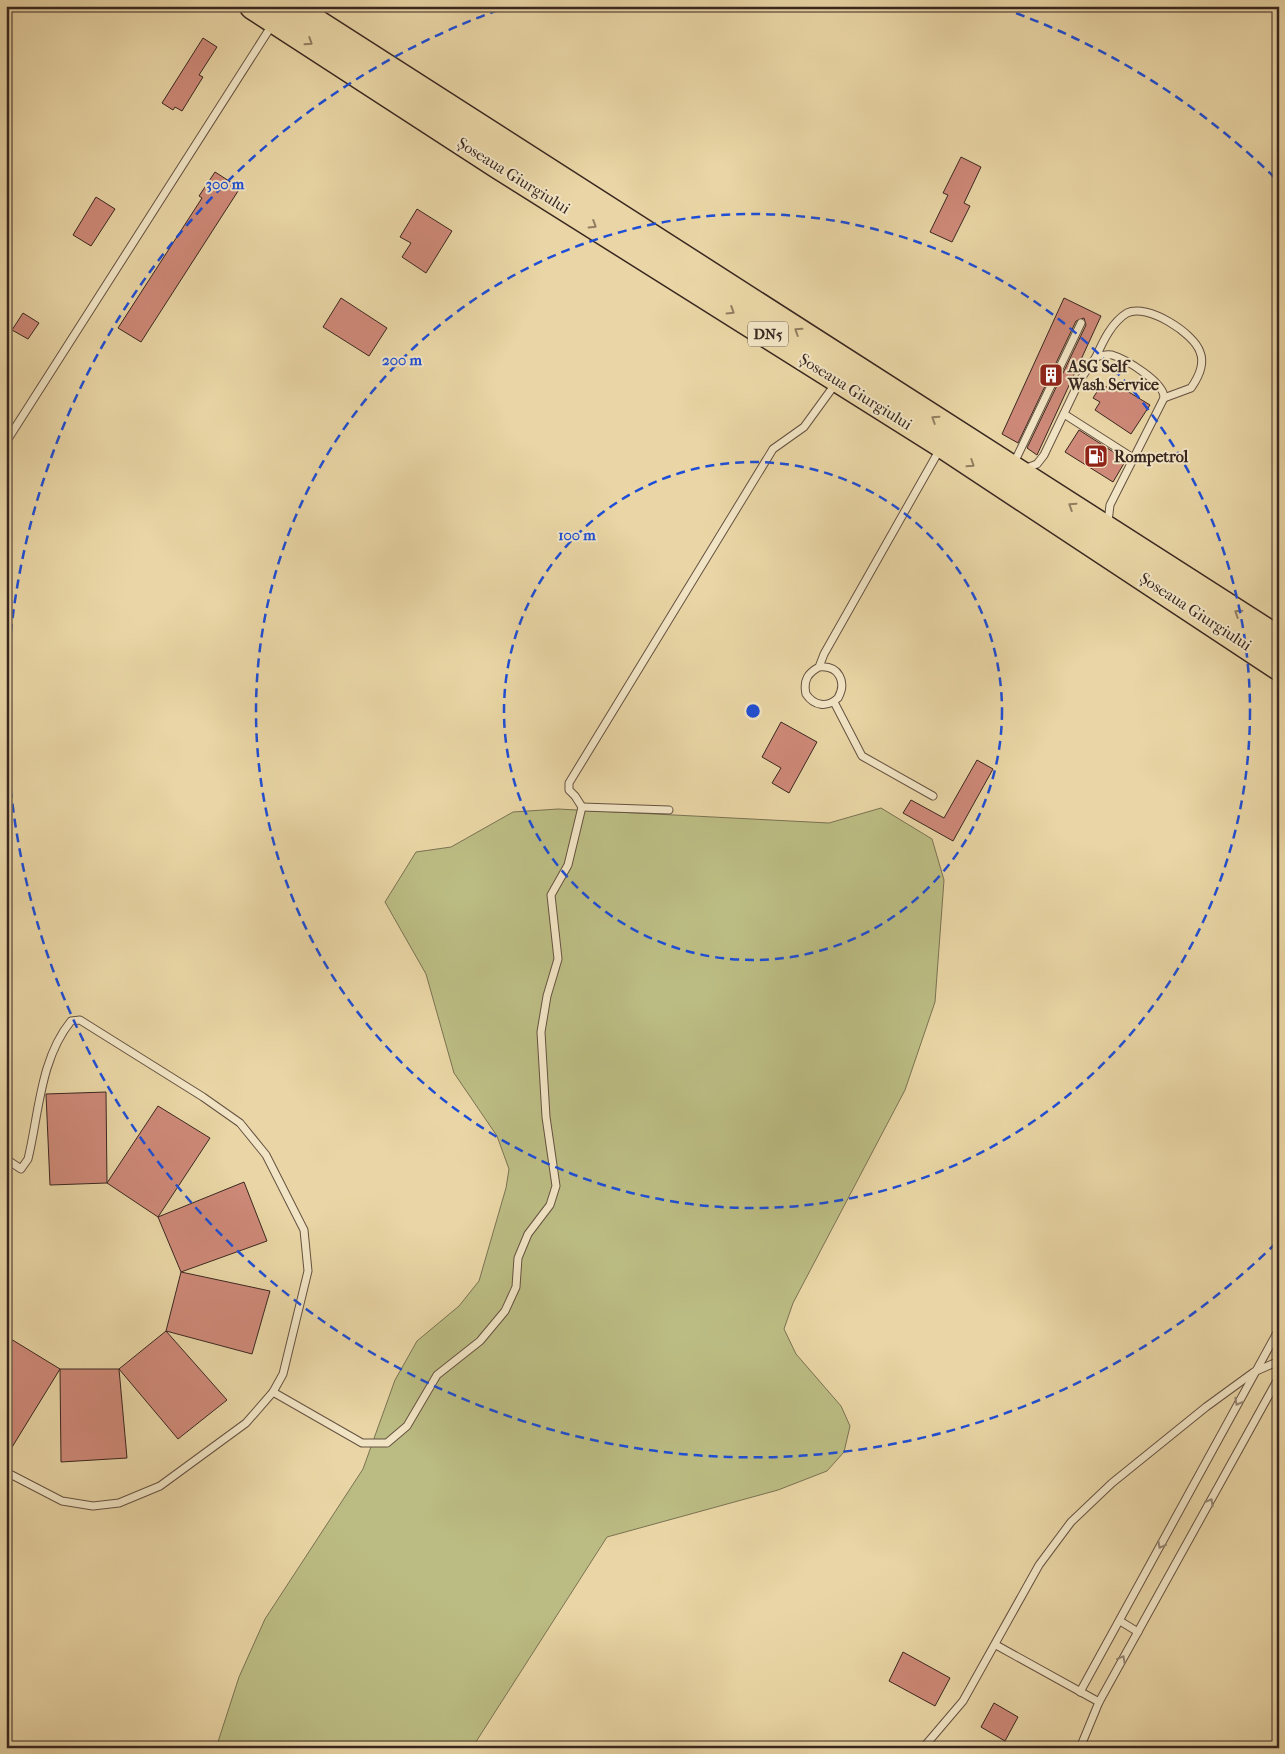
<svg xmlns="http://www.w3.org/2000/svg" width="1285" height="1754" viewBox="0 0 1285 1754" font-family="'IM FELL French Canon',serif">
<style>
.green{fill:#bbbc83;stroke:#7a7252}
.building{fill:#ce8978;stroke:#392720}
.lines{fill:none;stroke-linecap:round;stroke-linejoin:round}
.lane-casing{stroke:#655241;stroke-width:9}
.highway-casing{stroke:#392720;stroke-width:29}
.lane{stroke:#f1e4c4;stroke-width:7}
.highway{stroke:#e9d5a5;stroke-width:26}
.oneway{stroke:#917e62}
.oneway2{stroke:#958672}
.ring{fill:none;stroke:#1d4ed8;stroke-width:2.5;stroke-dasharray:9 6}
.labels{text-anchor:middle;stroke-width:4;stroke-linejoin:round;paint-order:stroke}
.shield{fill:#f1e4c4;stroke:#706051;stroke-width:1}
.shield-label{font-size:15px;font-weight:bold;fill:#392720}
.street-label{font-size:16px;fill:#392720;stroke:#f1e4c4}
.poi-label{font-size:16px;font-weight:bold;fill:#392720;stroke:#f1e4c4;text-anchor:start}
.centre{fill:#1d4ed8;stroke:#f1e4c4;stroke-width:2.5}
.ring-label{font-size:15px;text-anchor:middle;font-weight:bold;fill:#1d4ed8;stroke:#f1e4c4;stroke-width:4;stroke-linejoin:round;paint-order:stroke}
</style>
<rect width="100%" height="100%" fill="#e9d5a5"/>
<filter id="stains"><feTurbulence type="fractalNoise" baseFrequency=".004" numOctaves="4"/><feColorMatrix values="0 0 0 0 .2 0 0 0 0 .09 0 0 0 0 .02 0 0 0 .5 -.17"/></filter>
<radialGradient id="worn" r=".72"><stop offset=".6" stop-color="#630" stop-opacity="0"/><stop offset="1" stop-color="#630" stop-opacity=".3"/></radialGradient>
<polygon class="green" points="881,808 932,839 944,880 935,1002 905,1090 793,1303 784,1329 796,1354 841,1406 850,1426 844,1452 827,1471 778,1490 607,1537 472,1748 216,1748 239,1677 265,1619 363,1469 395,1380 417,1341 459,1306 479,1281 506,1188 509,1169 497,1136 454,1073 426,974 385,902 416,852 451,847 513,812 558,809 829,823"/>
<g class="building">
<polygon points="203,38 217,47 199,75 203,77 182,111 175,107 173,110 162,103"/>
<polygon points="961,157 981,167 964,203 970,206 952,242 930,232 948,195 943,193"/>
<polygon points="215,172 240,188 141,342 118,328 202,198 199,196"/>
<polygon points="96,197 115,209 91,246 73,235"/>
<polygon points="417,209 452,231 426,273 402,257 411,243 400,237"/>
<polygon points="341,298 387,328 369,356 323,327"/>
<polygon points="1064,298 1101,316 1037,455 1027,448 1086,325 1084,318 1076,321 1018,443 1002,434"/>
<polygon points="23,313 39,323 28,339 12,330"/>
<polygon points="1114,383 1150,405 1131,434 1095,410 1100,402 1093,398 1102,384 1110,389"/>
<polygon points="1079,430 1126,460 1113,482 1065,452"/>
<polygon points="781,722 817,742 789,793 772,783 781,768 762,757"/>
<polygon points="977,760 993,769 953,841 903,813 911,800 944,818"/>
<polygon points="106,1092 107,1183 50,1185 46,1094"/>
<polygon points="158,1106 210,1138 158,1217 107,1183"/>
<polygon points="244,1182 267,1241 181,1272 158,1217"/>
<polygon points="181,1272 270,1291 252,1354 166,1331"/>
<polygon points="166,1331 227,1400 178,1439 119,1369"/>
<polygon points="6,1336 60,1369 6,1457"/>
<polygon points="60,1369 119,1369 127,1458 61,1462"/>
<polygon points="903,1652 950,1678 935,1706 889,1681"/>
<polygon points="994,1703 1018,1717 1005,1741 981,1727"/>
</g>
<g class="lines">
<g class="lane-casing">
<g id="lane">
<path d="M1096 357C1103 341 1112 322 1127 313 1147 303 1194 333 1200 352 1205 364 1198 378 1191 388L1164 398"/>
<polyline points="1064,414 1133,458"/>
<polyline points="6,442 272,25"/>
<polyline points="1013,465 1081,323"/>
<path d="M1024 469 1037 464 1044 455 1080 380 1096 357C1101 355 1106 354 1112 355 1126 359 1165 383 1164 398L1110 505 1108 522"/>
<path d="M819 667C839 665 847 682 838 698 827 708 814 706 806 694 803 680 808 673 819 667L824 654 940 449"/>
<polyline points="834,702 862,756 933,796"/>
<polyline points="582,807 669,810"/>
<path d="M6 1159 21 1169 28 1159C39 1114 40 1059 71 1021L80 1020 203 1097 240 1123 266 1155 304 1230 308 1271 283 1374 273 1392 246 1423 160 1486 119 1503 93 1506 62 1501 6 1472"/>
<polyline points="273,1392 362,1443 387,1443 407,1426 437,1375 480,1341 505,1311 516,1287 518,1258 528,1234 550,1205 556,1186 546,1117 541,1032 547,996 558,959 551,895 568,865 582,807 575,796 569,790 569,783 773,449 804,427 836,383"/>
<polyline points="1120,1621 1138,1632"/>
<polyline points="996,1645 1099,1702"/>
<polyline points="1080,1692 1279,1329"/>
<polyline points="923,1748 963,1701 1039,1565 1071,1522 1112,1483 1206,1407 1254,1372 1279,1361"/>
<polyline points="1080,1748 1099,1702 1279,1377"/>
</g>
</g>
<g class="highway-casing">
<g id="highway">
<polyline points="253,6 498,165 943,445 1279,667"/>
<polyline points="290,6 1279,640"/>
</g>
</g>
<use href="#lane" class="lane"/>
<use href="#highway" class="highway"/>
</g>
<defs><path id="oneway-chevron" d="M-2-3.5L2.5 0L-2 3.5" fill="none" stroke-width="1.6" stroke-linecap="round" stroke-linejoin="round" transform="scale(1.25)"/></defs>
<g class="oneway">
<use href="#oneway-chevron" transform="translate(309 42) rotate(33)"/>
<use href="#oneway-chevron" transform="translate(593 225) rotate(32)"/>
<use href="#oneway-chevron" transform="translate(731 311) rotate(32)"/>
<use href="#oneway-chevron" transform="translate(798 331) rotate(-147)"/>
<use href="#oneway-chevron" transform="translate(935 419) rotate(-147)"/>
<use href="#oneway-chevron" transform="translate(971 464) rotate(33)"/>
<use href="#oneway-chevron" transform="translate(1072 506) rotate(-147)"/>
<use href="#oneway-chevron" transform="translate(1238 613) rotate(-147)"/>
</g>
<g class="oneway2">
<use href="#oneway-chevron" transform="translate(1238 1402) rotate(118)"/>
<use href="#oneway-chevron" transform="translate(1210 1502) rotate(-61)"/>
<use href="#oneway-chevron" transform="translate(1161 1545) rotate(118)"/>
<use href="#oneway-chevron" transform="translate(1122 1659) rotate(-61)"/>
</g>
<g class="ring">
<circle cx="753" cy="711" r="249"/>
<circle cx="753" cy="711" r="497"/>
<path d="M1276 1243A746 746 0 1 1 504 8M1002 8A746 746 0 0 1 1276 179"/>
</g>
<defs>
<g id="building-square" transform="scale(1.25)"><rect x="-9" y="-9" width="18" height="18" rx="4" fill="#8f2418" stroke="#f1e4c4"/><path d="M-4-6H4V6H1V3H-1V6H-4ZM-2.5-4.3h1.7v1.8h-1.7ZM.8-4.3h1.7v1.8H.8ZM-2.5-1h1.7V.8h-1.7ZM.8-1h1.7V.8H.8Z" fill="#fff"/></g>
<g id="fuel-square" transform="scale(1.25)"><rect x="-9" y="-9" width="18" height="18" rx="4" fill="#8f2418" stroke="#f1e4c4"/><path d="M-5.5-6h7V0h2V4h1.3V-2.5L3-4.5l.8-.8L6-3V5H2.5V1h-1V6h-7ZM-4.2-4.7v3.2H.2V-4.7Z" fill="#fff"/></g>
</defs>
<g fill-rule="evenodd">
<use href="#building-square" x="1051" y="375"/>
<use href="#fuel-square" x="1096" y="456"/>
</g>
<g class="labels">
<rect class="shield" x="748" y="321.5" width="40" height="25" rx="4"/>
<g class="shield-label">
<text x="768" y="339">DN5</text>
</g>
<g class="street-label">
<text transform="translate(514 175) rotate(32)" y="6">Șoseaua Giurgiului</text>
<text transform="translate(856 391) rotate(32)" y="6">Șoseaua Giurgiului</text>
<text transform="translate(1196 611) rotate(33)" y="6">Șoseaua Giurgiului</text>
</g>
<g class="poi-label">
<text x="1068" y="372">ASG Self<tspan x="1068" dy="18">Wash Service</tspan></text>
<text x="1114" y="462">Rompetrol</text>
</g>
</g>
<circle cx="753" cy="711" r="8" class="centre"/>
<g class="ring-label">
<text x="225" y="189">300 m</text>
<text x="402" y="365">200 m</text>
<text x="577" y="540">100 m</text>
</g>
<rect width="1285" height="1754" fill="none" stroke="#e9d5a5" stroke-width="25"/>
<rect x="8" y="8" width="1270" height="1739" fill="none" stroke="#392720" stroke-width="2.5"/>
<rect x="12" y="12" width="1260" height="1729" fill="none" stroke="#392720"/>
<rect width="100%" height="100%" filter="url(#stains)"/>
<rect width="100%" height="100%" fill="url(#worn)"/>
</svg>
